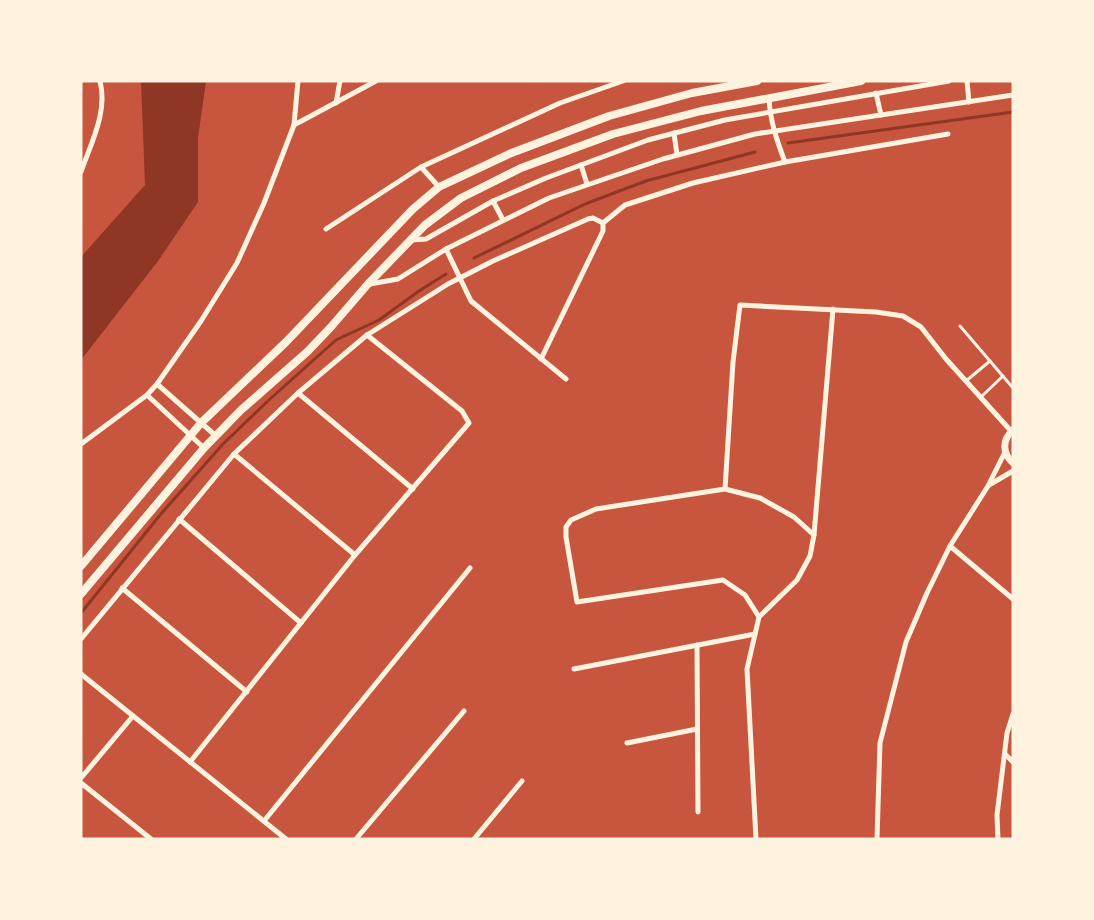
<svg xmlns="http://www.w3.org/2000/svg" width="1094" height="920" viewBox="0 0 1094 920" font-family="Cabin,sans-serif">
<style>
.water{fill:#8f3625}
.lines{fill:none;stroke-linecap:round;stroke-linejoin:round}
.stream{stroke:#8f3625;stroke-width:3}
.service{stroke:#fff3e0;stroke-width:3}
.minor{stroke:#fff3e0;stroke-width:5}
.tertiary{stroke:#fff3e0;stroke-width:7}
.primary{stroke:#fff3e0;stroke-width:8}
</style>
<rect width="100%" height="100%" fill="#c8553d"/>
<polygon class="water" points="141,81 206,81 198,138 198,202 158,261 81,360 81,257 145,185"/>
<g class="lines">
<g class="stream">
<polyline points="788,143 1013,112"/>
<polyline points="474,258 585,204 646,181 755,152"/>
<polyline points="81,613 160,515 223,444 270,399 336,340 379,320 419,291 446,274"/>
</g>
<g class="service">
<polyline points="960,326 1013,388"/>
<polyline points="966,381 990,361"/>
<polyline points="981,397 1003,376"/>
</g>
<g class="minor">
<polyline points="967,81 969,102"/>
<polyline points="876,93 881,115"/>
<path d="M769 98C770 121 777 141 785 162"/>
<polyline points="336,103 340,81"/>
<polyline points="294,125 376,81"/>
<polyline points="674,133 677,155"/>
<polyline points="581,165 587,184"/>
<polyline points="421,167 439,187"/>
<path d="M81 172C91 143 108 112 100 81"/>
<polyline points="493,201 503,220"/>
<polyline points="326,229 421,167 560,103 623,81"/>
<polyline points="411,240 426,239 493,201 546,178 648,140 725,120 949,81"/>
<polyline points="446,249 549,198 663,159 755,134 1013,95"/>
<polyline points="370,284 398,279 446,249 471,301 566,379"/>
<polyline points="541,359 603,231 603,223 625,205 693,183 785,162 948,134"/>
<polyline points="157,384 216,436"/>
<polyline points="298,393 413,489"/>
<polyline points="147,395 204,448"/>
<polyline points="81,444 147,395 157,384 201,321 237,263 264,203 294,125 298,81"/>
<polyline points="234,454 355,555"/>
<polyline points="989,485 1013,471"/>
<polyline points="725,489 596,509 571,520 566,527 566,537 577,602 723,580 745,595 759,617 797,580 810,556 814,535 794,517 760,498 725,489 733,362 740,305 876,312 903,316 921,327 946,359 1011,431"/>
<polyline points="179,519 301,623"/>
<polyline points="814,535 833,309"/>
<polyline points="950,546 1013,599"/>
<polyline points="122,588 247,692"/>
<polyline points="81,639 234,454 298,393 367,335 448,284 493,261 588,219 593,218 603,223"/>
<polyline points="697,645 698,812"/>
<polyline points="574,669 755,634"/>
<polyline points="81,674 286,839"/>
<polyline points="627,743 697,729"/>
<polyline points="1005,754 1013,762"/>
<polyline points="190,762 355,555 469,423 462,411 367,335"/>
<polyline points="81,778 133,716"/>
<polyline points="81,783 151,839"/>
<polyline points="264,821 470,568"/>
<polyline points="356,839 464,711"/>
<polyline points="474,839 522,781"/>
<polyline points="756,839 747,669 759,617"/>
<polyline points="877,839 880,743 906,642 927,593 950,546 988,486 1005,452"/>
<polyline points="998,839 997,815 1007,733 1013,714"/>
</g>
<path class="tertiary" d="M1013 430C1002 440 1002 453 1013 463"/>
<g class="primary">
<polyline points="81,566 201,423 286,342 413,209 439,187 509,154 609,116 692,93 757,81"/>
<polyline points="81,594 204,448 241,410 307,352 330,328 368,284 425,225 461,198 521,168 613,134 701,111 861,81"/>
</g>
</g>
<rect width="1094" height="920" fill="none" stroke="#fff3e0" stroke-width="165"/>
</svg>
